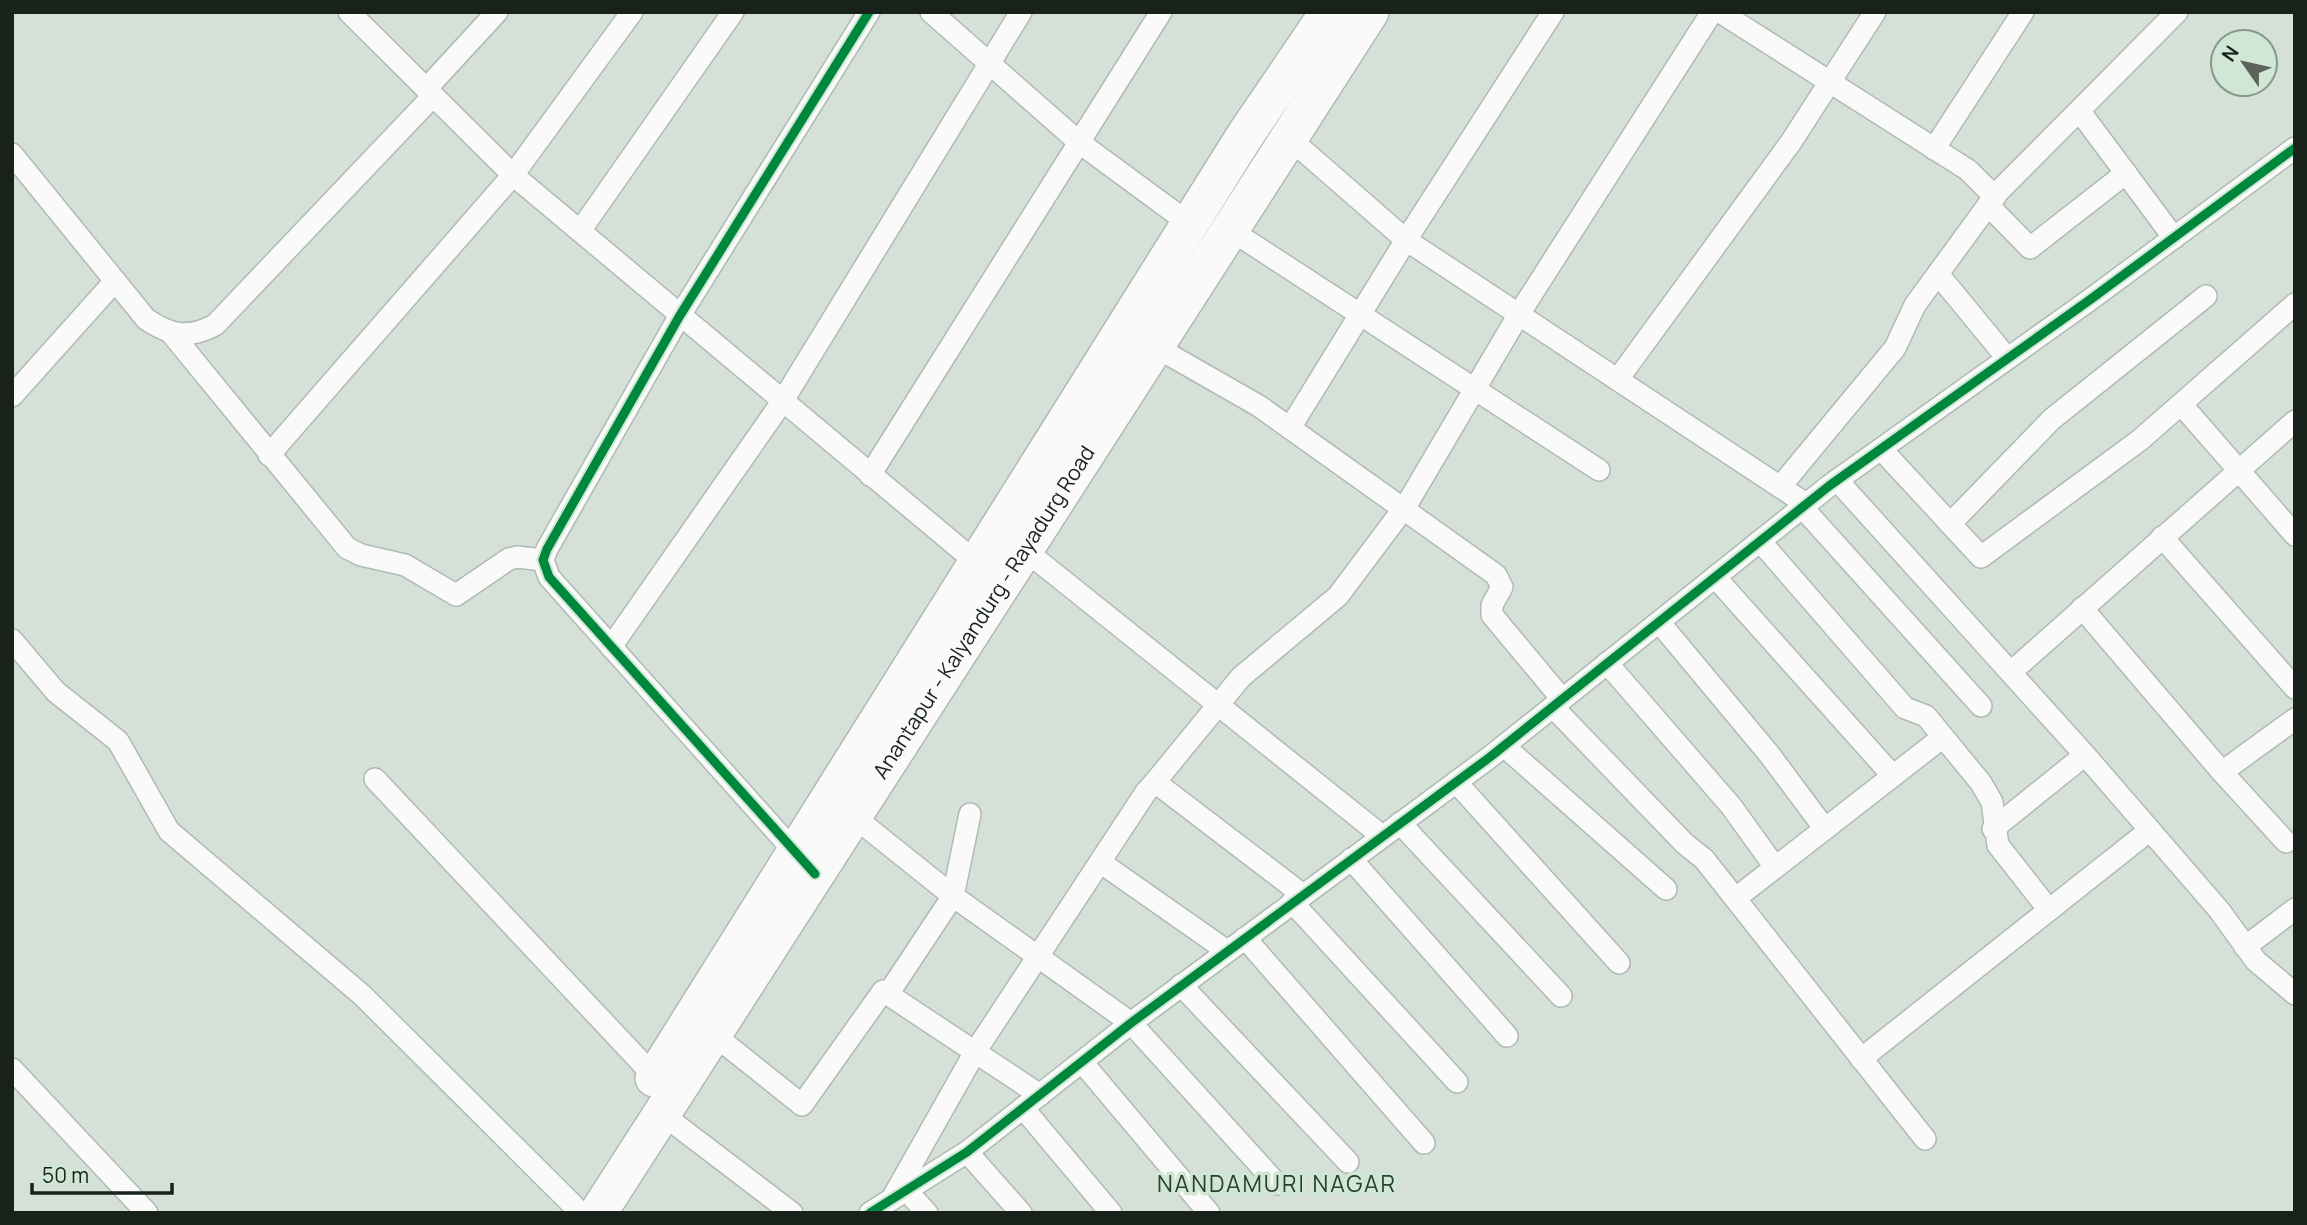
<svg xmlns="http://www.w3.org/2000/svg" width="2307" height="1225" viewBox="0 0 2307 1225" font-family="Manrope,sans-serif">
<style>
.lines{fill:none;stroke-linecap:round;stroke-linejoin:round}
.street-casing{stroke:#b0bab3;stroke-width:24}
.highway-casing{stroke:#b0bab3;stroke-width:40}
.street{stroke:#f9faf9;stroke-width:21}
.highway{stroke:#f9faf9;stroke-width:37}
.cycleway-casing{stroke:#cfe7d4;stroke-width:13}
.cycleway{stroke:#00873e;stroke-width:9}
.labels{text-anchor:middle;stroke-width:7;stroke-linejoin:round;paint-order:stroke}
.street-label{font-size:21px;fill:#18211a;stroke:#cfe7d4}
.neighbourhood-label{font-size:23px;letter-spacing:2px;fill:#2b3e30;stroke:#cfe7d4}
</style>
<rect width="100%" height="100%" fill="#d5e1d8"/>
<g class="lines">
<g class="street-casing">
<g id="street">
<polyline points="349,12 513,175 977,563"/>
<polyline points="931,12 1080,143 1190,224"/>
<polyline points="1720,12 1968,170 1995,197"/>
<polyline points="426,89 497,12"/>
<polyline points="2081,113 2174,238"/>
<polyline points="1289,138 1406,240 1806,504"/>
<polyline points="1934,149 2023,12"/>
<path d="M12 154 146 319C171 336 188 339 215 325L433 96"/>
<polyline points="1988,205 2030,248 2126,173"/>
<polyline points="1229,229 1599,470"/>
<polyline points="580,231 733,12"/>
<polyline points="1938,274 2007,358"/>
<polyline points="172,334 347,548 361,555 405,565 456,595 509,559 517,557 543,560"/>
<polyline points="1154,346 1259,406 1496,575 1502,587 1492,605 1492,615 1562,699"/>
<polyline points="1618,379 1791,142 1875,12"/>
<polyline points="12,396 115,281"/>
<polyline points="2181,404 2295,535"/>
<polyline points="1290,428 1406,240 1553,12"/>
<polyline points="1881,449 1981,557 2140,440 2295,304"/>
<polyline points="269,455 513,175 632,12"/>
<polyline points="870,475 1161,12"/>
<polyline points="1837,480 2085,755 2219,910 2256,961 2295,994"/>
<polyline points="1780,487 1895,348 1915,305 1997,193 2177,12"/>
<polyline points="1802,507 1981,706"/>
<polyline points="1950,524 2052,419 2206,296"/>
<polyline points="2162,537 2295,688"/>
<polyline points="1760,541 1905,708 1926,716 1981,783 1992,802 1998,845 2049,910"/>
<polyline points="1026,551 1382,836"/>
<polyline points="1715,577 1893,776"/>
<polyline points="2082,608 2222,772 2286,842"/>
<polyline points="1659,622 1769,754 1825,829"/>
<polyline points="12,640 56,692 118,741 169,831 362,995 574,1206"/>
<polyline points="611,647 782,402 1021,12"/>
<polyline points="1607,663 1731,806 1775,867"/>
<polyline points="2011,672 2295,421"/>
<polyline points="1553,707 1685,844 1704,859 1925,1139"/>
<polyline points="1504,746 1666,889"/>
<polyline points="2222,772 2295,719"/>
<polyline points="375,779 655,1077"/>
<polyline points="1155,782 1241,677 1338,596 1407,504 1519,314 1712,12"/>
<polyline points="1456,782 1619,963"/>
<polyline points="853,816 953,896 1131,1023 1277,1184"/>
<polyline points="1400,823 1561,996"/>
<polyline points="1993,829 2085,755"/>
<polyline points="1351,859 1507,1036"/>
<polyline points="802,860 549,577 543,560 547,549 679,317 869,12"/>
<polyline points="1100,862 1227,951"/>
<polyline points="1736,898 1943,737"/>
<polyline points="1292,902 1457,1082"/>
<polyline points="1245,938 1424,1143"/>
<polyline points="2245,947 2295,909"/>
<polyline points="1181,985 1348,1162"/>
<polyline points="888,994 953,896 970,814"/>
<polyline points="713,1034 802,1105 883,991 1040,1095"/>
<polyline points="1861,1059 2150,830"/>
<polyline points="1082,1062 1209,1213"/>
<polyline points="12,1069 147,1213"/>
<polyline points="1023,1108 1111,1213"/>
<polyline points="662,1114 792,1213"/>
<polyline points="967,1152 1021,1213"/>
<polyline points="906,1190 927,1213"/>
<polyline points="893,1197 975,1052 1146,792 1155,782 1303,895"/>
<polyline points="870,1213 967,1152 1131,1023 1490,757 1829,486 2091,299 2295,148"/>
</g>
</g>
<g class="highway-casing">
<g id="highway">
<polyline points="654,1078 1246,134 1329,12"/>
<path id="s1" d="M598 1213 1370 12"/>
</g>
</g>
<use href="#street" class="street"/>
<use href="#highway" class="highway"/>
<g class="cycleway-casing">
<g id="cycleway">
<polyline points="815,874 549,577 543,560 547,549 679,317 869,12"/>
<polyline points="870,1213 967,1152 1131,1023 1490,757 1829,486 2091,299 2295,148"/>
</g>
</g>
<use href="#cycleway" class="cycleway"/>
</g>
<g class="labels">
<g class="street-label">
<text dy="7" stroke="none"><textPath href="#s1" startOffset="714">Anantapur - Kalyandurg - Rayadurg Road</textPath></text>
</g>
<g class="neighbourhood-label">
<text x="1277" y="1192">NANDAMURI NAGAR</text>
</g>
</g>
<rect width="2307" height="1225" fill="none" stroke="#18211a" stroke-width="28"/>
<g transform="translate(2244 63) rotate(304)"><circle r="33" fill="#cfe7d4" stroke="#86988a" stroke-width="2"/>
<path d="M0-5L12 26L0 18L-12 26Z" fill="#5a645c"/>
<text y="-10" font-size="19" font-weight="bold" text-anchor="middle" fill="#18211a">N</text>
</g>
<path d="M32 1183v10h140v-10" fill="none" stroke="#18211a" stroke-width="3.5"/>
<text x="42" y="1183" font-size="21" fill="#18211a" stroke="#cfe7d4" stroke-width="5" paint-order="stroke">50 m</text>
</svg>
